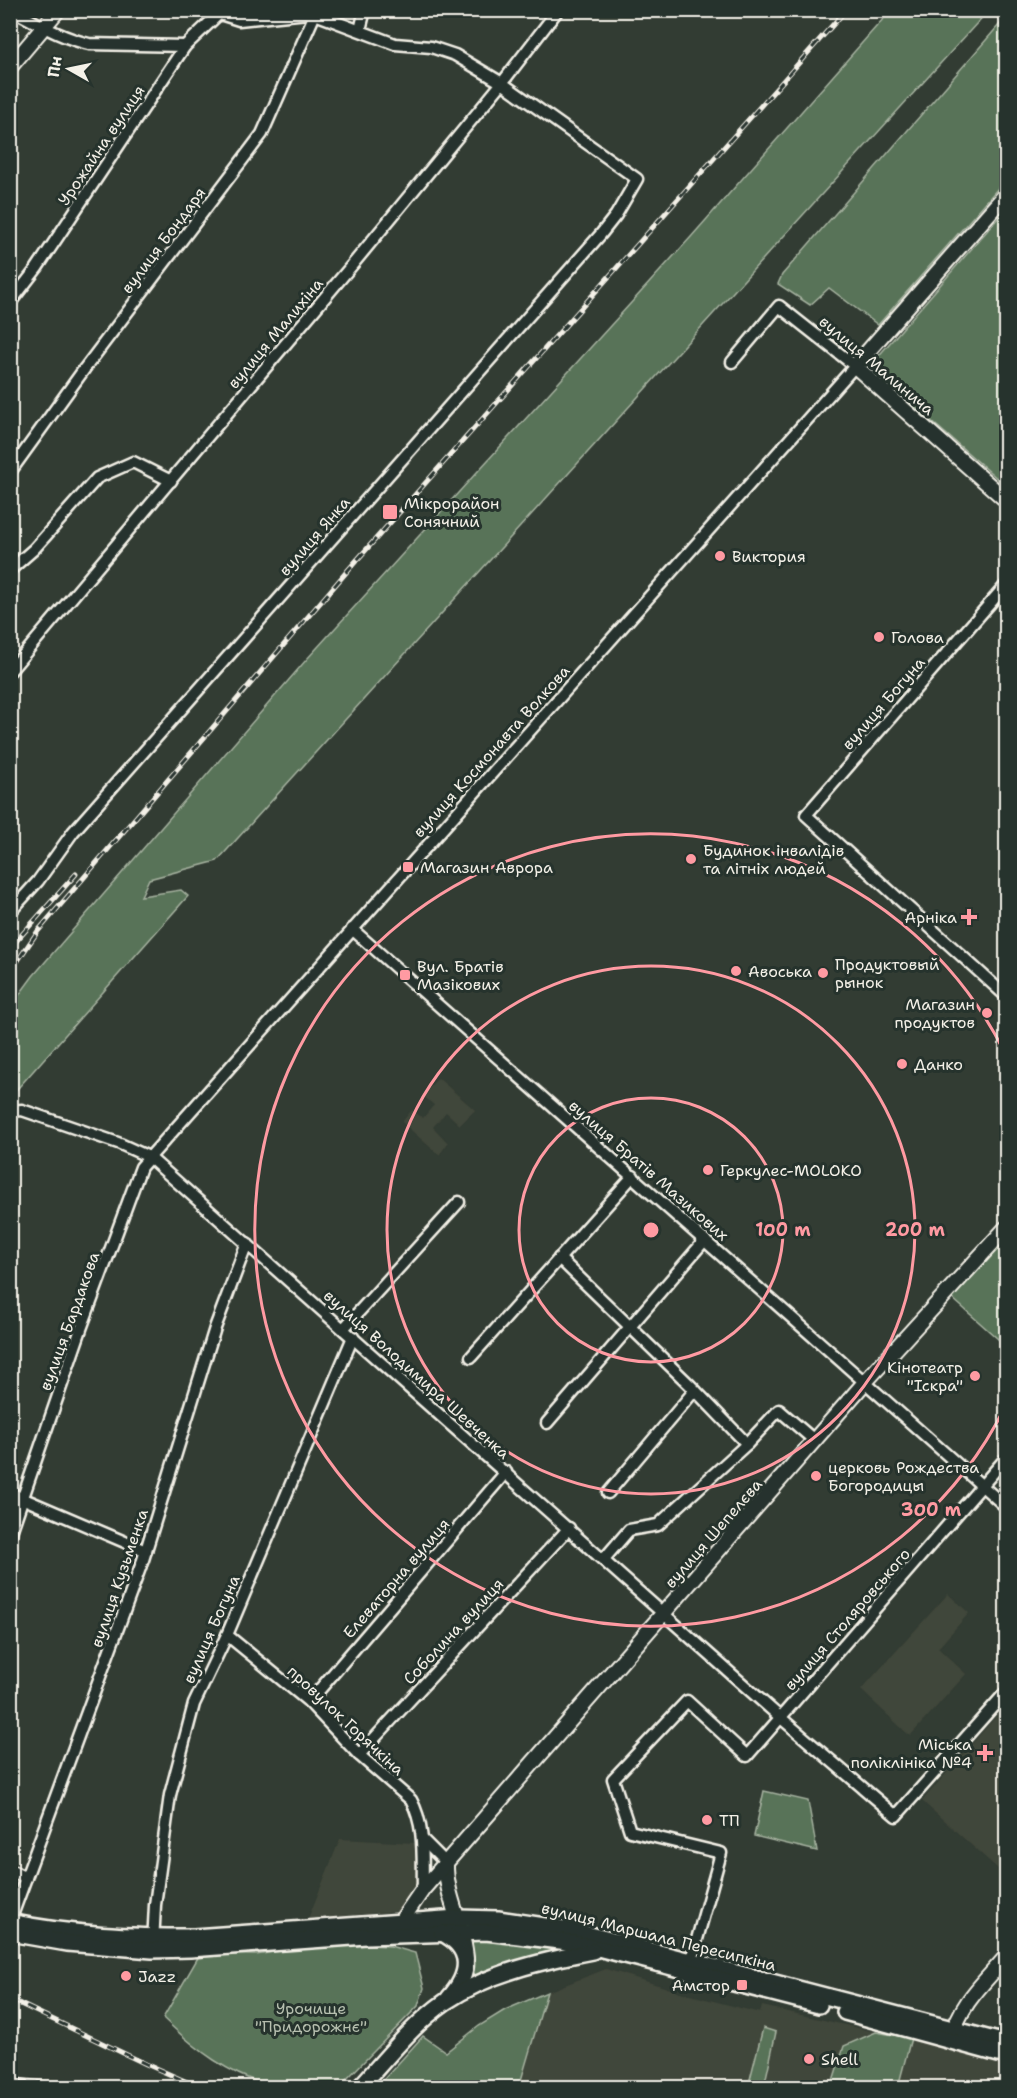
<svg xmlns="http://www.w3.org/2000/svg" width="1017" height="2098" viewBox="0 0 1017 2098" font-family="'Shantell Sans',sans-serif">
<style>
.built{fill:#41463a}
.green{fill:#597359;stroke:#a6b2a0;stroke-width:1.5}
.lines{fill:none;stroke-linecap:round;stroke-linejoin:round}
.minor-casing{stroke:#f4f1e8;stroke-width:15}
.tertiary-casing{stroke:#f4f1e8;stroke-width:18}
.secondary-casing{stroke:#f4f1e8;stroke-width:20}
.minor{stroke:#26332d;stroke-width:10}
.tertiary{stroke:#26332d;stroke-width:14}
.secondary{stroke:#26332d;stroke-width:15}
.rail-casing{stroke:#f4f1e8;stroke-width:5}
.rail{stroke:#26332d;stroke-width:3;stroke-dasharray:9;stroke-linecap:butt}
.ring{fill:none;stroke:#ff9aa2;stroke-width:3}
.poi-dot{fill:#ff9aa2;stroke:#26332d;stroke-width:2}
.labels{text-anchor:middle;stroke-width:6;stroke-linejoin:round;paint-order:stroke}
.street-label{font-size:16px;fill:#f4f1e8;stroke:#26332d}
.poi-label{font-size:16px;fill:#f4f1e8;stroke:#26332d;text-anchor:start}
.park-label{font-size:16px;fill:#b6bfaf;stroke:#26332d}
.centre{fill:#ff9aa2;stroke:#26332d;stroke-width:3}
.ring-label{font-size:18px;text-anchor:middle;font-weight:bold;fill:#ff9aa2;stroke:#26332d;stroke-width:6;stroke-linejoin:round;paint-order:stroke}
</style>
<rect width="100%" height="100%" fill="#323c33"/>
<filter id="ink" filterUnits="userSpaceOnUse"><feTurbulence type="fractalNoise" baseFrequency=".0167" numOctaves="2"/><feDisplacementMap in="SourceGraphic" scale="12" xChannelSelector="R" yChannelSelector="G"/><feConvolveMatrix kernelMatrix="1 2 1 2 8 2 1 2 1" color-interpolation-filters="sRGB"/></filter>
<g filter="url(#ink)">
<g class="built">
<polygon points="438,1078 475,1110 460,1125 446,1112 433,1127 448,1143 439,1155 402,1122 412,1110 423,1118 434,1105 422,1095"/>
<polygon points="948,1594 969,1613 938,1648 966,1674 910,1736 861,1690"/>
<polygon points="1006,1705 1006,1876 922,1801"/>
<polygon points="340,1839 415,1843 426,1876 400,1911 308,1919"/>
<polygon points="606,1969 690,1995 760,2013 762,2006 876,2032 844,2046 831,2087 764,2087 776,2033 763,2028 748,2087 519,2088 547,1992"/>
<polygon points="911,2038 1006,2063 1006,2087 898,2088"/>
</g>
<g class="green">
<polygon points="891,10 988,11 217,861 149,879 141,896 181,890 188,896 11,1096 11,1006 33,976 307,659 691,237"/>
<polygon points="1006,17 1006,179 878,325 829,288 810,305 778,284 782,275"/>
<polygon points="1006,209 1006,486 869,367"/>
<polygon points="1006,1237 1006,1346 952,1298"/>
<polygon points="764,1791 808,1801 817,1851 754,1836"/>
<polygon points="470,1941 522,1942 570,1950 468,1983 472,1956"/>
<path d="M368 1945 390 1946 415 1953 424 1988 418 2006 339 2087C322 2087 290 2091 274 2087 230 2076 195 2049 163 2018L200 1954 256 1955 292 1949Z"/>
<polygon points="547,1992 519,2087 377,2087 423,2036 446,2052 479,2026 505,2010"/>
<polygon points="763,2028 776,2032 764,2087 748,2087"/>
<polygon points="876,2032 911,2038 898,2087 831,2087 844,2046"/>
</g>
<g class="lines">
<g class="minor-casing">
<g id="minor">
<path d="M12 10C37 23 61 38 89 44L185 46"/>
<polyline points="220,14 239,20 337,10"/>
<polyline points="360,30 365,10"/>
<polyline points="10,303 37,268 185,46 223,10"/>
<polyline points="10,472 85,368 262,134 315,14 395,44 431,47 455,55 502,83 637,179 616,215 601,234 73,832 38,881 10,912"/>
<polyline points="10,570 34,549 97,478 133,462 171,481"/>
<polyline points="1006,585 806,815 1006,996"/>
<polyline points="10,671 353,264 502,83 558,10"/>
<polyline points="352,929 1006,1507"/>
<polyline points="10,1111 22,1110 118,1143 149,1157 781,1718 896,1816 1006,1692"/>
<polyline points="559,1258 690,1385 747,1444"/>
<polyline points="344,1328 459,1202"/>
<polyline points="471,1357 633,1176"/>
<polyline points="547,1423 705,1240"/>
<polyline points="10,1493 146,1551"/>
<polyline points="608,1493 695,1390"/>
<polyline points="10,1535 81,1329 141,1167 855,366 779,306 732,362"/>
<polyline points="604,1559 629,1530 658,1525 747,1444 779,1410 815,1441"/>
<path d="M227 1635 309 1702 359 1755 411 1800C426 1827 422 1860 423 1889"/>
<polyline points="309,1702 506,1472"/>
<polyline points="359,1755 569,1528"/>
<polyline points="423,1840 446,1863"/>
<polyline points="10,1870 26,1878"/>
<polyline points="10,1921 143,1560 215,1328 247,1243"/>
<polyline points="153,1944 155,1905 170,1795 194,1704 227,1635 353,1337"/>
<polyline points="691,1961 721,1853 630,1831 613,1779 687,1701 747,1756 1006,1458"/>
</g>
</g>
<g class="tertiary-casing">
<g id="tertiary">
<polyline points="10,67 58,10"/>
<polyline points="1006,194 855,366 1006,500"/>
<path d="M446 1863C445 1896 464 1925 466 1959"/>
<polyline points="401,1921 423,1889 866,1381 1006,1228"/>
<path d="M951 2039C961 2002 982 1985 1006 1957"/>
</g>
</g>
<g class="secondary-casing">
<g id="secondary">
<path d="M10 1922C72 1935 132 1937 194 1937L458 1918 498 1919 571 1930 1006 2043"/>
<polyline points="10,1933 67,1943 152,1950 190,1949 366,1936 486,1932 568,1942 602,1949 819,2005"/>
<path d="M442 1933C474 1950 470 1974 449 1998"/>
<polyline points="845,2012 1006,2056"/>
<path d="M359 2088C386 2059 412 2025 445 2002 488 1973 542 1961 593 1951"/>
</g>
</g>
<use href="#minor" class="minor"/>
<use href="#tertiary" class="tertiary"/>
<use href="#secondary" class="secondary"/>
<g class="rail-casing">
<g id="rail">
<polyline points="10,948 76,874"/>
<polyline points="10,972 38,931 349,569 846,10"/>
<polyline points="10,1999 146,2064 201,2088"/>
<polyline points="10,2079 85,2088"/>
</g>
</g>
<use href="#rail" class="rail"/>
</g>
</g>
<g class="ring">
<circle cx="651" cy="1230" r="132"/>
<circle cx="651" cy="1230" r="264"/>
<path d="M1005 1407A396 396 0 1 1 1005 1053"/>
</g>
<g class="poi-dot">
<rect x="382" y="504" width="16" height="16" rx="3"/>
<circle cx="720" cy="556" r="6"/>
<circle cx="879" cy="637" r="6"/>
<circle cx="691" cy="859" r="6"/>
<rect x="402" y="861" width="12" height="12" rx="3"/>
<path d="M966 908h6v6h6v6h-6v6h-6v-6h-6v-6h6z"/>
<circle cx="736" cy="971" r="6"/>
<circle cx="823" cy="973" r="6"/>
<rect x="399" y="969" width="12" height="12" rx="3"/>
<circle cx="987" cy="1013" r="6"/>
<circle cx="902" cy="1064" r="6"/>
<circle cx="708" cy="1170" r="6"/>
<circle cx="975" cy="1376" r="6"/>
<circle cx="816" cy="1476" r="6"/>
<path d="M982 1744h6v6h6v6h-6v6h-6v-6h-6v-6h6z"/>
<circle cx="707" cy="1820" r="6"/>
<circle cx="126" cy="1976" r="6"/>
<rect x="736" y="1979" width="12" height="12" rx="3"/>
<circle cx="809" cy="2059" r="6"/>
</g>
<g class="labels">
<g class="street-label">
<text transform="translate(101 145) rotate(-56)" y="6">Урожайна вулиця</text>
<text transform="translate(163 240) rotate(-53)" y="6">вулиця Бондаря</text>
<text transform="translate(275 333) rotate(-50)" y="6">вулиця Малихіна</text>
<text transform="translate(877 365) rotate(40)" y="6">вулиця Малинича</text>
<text transform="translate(314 536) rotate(-49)" y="6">вулиця Янка</text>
<text transform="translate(883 703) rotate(-49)" y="6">вулиця Богуна</text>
<text transform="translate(491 751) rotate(-48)" y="6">вулиця Космонавта Волкова</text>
<text transform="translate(649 1170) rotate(41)" y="6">вулиця Братів Мазикових</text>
<text transform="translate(69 1321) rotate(-70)" y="6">вулиця Бардакова</text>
<text transform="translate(417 1374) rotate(42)" y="6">вулиця Володимира Шевченка</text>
<text transform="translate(713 1533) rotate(-49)" y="6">вулиця Шепелєва</text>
<text transform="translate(119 1578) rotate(-71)" y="6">вулиця Кузьменка</text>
<text transform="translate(396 1578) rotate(-49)" y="6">Елеваторна вулиця</text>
<text transform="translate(847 1619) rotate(-49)" y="6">вулиця Столяровського</text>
<text transform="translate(211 1629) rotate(-66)" y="6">вулиця Богуна</text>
<text transform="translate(453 1631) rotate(-47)" y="6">Соболина вулиця</text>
<text transform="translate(346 1720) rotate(43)" y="6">провулок Горячкіна</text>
<text transform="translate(659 1936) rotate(14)" y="6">вулиця Маршала Пересипкіна</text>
</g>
<g class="poi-label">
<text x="404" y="509">Мікрорайон<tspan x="404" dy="18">Сонячний</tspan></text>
<text x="732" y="562">Виктория</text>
<text x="891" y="643">Голова</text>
<text x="703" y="856">Будинок інвалідів<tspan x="703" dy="18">та літніх людей</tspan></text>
<text x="420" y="873">Магазин Аврора</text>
<text x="957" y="923" text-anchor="end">Арніка</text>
<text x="835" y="970">Продуктовый<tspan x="835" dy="18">рынок</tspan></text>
<text x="417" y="972">Вул. Братів<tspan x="417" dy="18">Мазікових</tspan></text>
<text x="748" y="977">Авоська</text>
<text x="975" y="1010" text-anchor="end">Магазин<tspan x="975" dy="18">продуктов</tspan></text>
<text x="914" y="1070">Данко</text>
<text x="720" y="1176">Геркулес-MOLOKO</text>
<text x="963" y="1373" text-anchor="end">Кінотеатр<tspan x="963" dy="18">"Іскра"</tspan></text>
<text x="828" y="1473">церковь Рождества<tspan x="828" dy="18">Богородицы</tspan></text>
<text x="972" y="1750" text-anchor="end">Міська<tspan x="972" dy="18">поліклініка №4</tspan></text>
<text x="719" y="1826">ТП</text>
<text x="138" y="1982">Jazz</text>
<text x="730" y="1991" text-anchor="end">Амстор</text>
<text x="821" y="2065">Shell</text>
</g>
<g class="park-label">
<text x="311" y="2014">Урочище<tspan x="311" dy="18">"Придорожнє"</tspan></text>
</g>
</g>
<circle cx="651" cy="1230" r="9" class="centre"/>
<g class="ring-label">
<text x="783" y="1236">100 m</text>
<text x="915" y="1236">200 m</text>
<text x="931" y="1516">300 m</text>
</g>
<rect width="1017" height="2098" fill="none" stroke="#26332d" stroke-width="36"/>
<rect x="18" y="18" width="981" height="2062" fill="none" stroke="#f4f1e8" stroke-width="2" filter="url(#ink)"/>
<g transform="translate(69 69) rotate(279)" stroke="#26332d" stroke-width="4.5" paint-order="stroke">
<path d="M0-4.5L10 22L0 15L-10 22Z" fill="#f4f1e8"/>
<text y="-9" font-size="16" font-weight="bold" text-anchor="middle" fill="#f4f1e8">Пн</text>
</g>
</svg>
